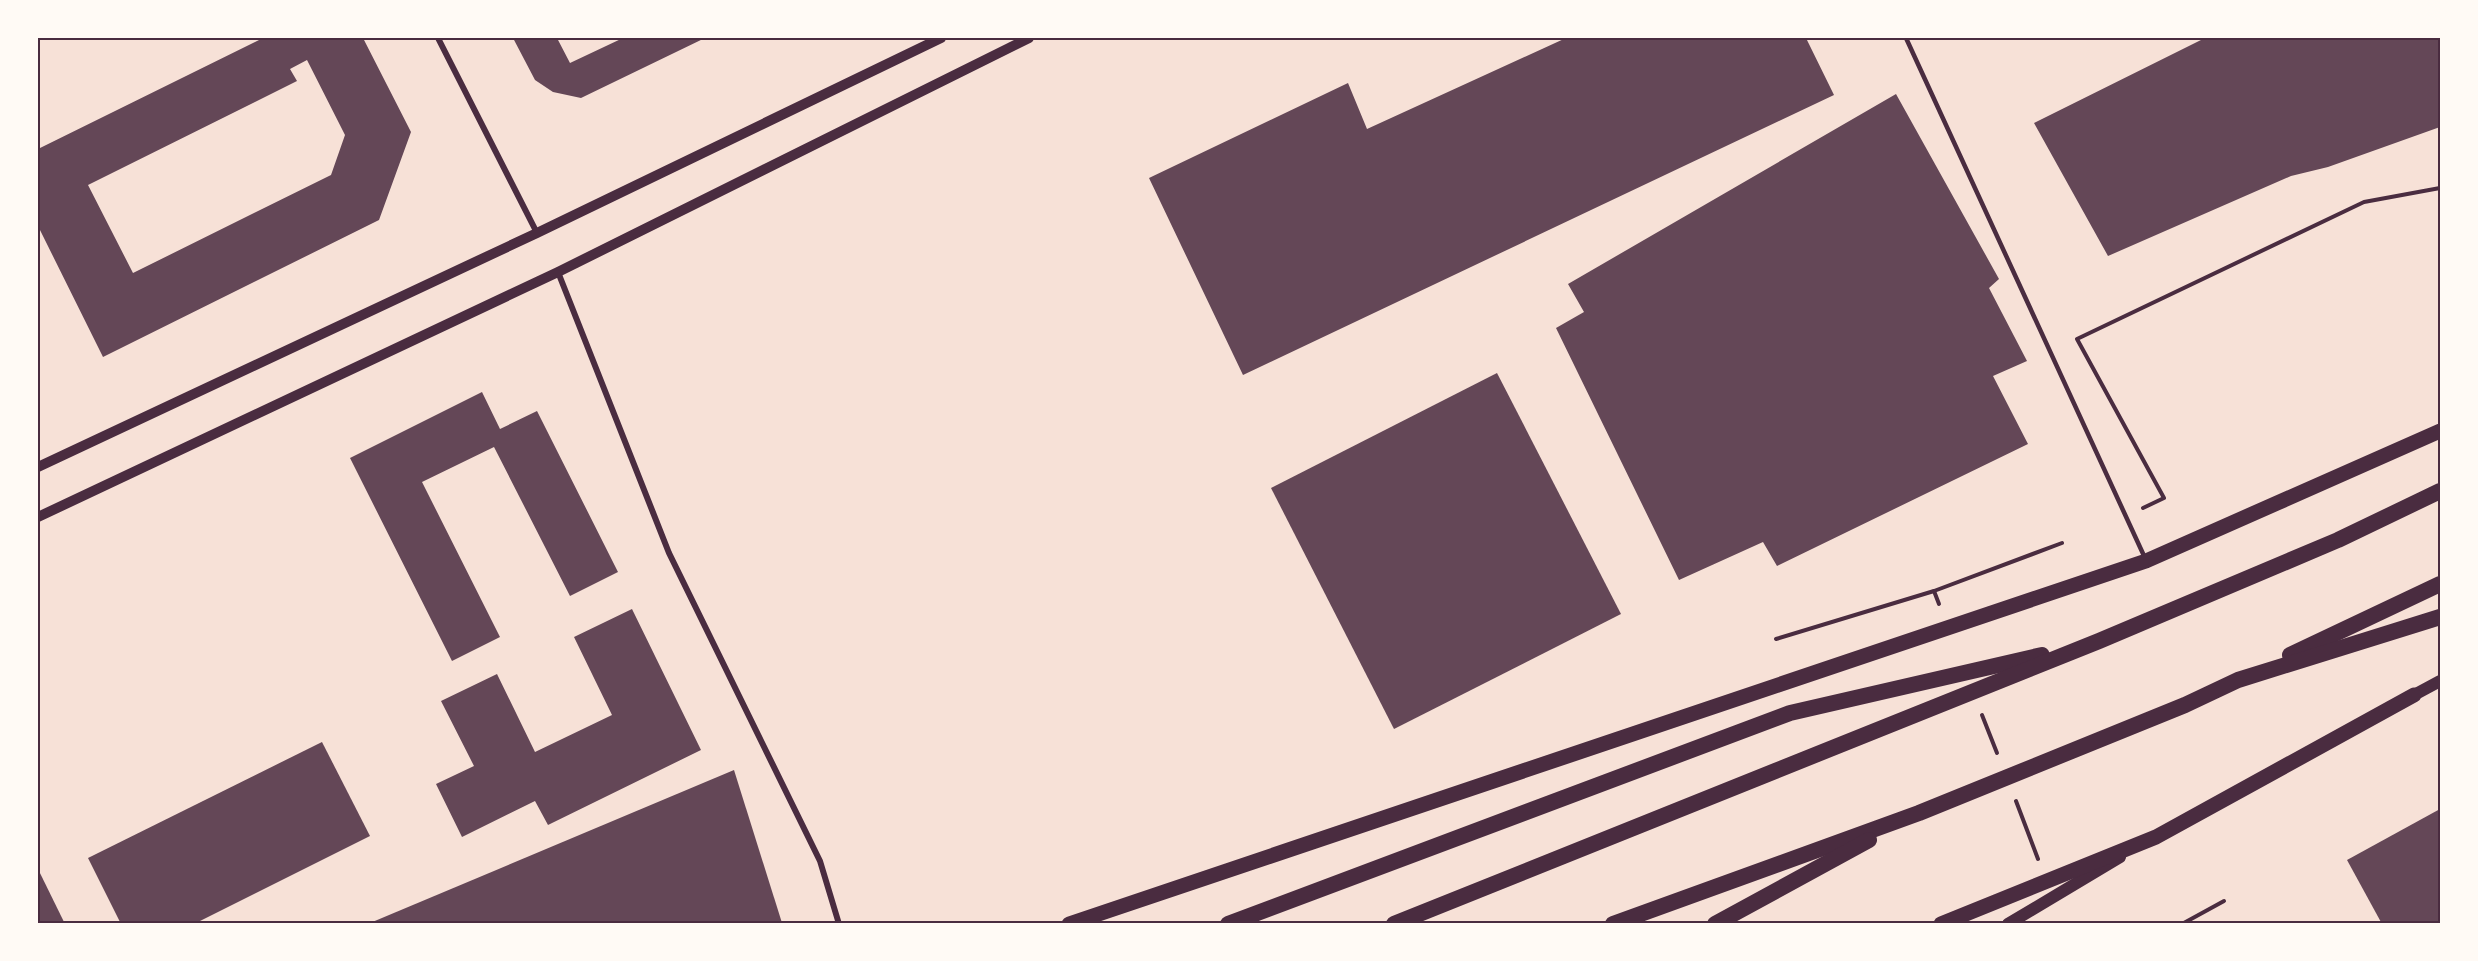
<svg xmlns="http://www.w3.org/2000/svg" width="2478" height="961" viewBox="0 0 2478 961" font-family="Barlow,sans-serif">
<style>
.building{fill:#644757;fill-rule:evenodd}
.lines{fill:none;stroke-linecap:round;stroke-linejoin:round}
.path{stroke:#4a2c40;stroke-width:4}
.service{stroke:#4a2c40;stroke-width:4.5}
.minor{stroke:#4a2c40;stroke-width:6}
.tertiary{stroke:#4a2c40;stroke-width:10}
.secondary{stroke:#4a2c40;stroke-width:12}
.primary{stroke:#4a2c40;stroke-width:15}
.trunk{stroke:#4a2c40;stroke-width:16}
.neatline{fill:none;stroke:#4a2c40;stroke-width:2}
</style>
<rect width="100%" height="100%" fill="#f7e1d7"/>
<g class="building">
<path d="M263 38H363L411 132 379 220 103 357 38 226V149ZM307 60 345 135 331 175 133 273 88 185 297 81 290 69Z"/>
<polygon points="513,38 557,38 570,63 623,38 705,38 581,98 553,92 535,80"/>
<polygon points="1566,38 1806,38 1834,95 1243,375 1149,178 1348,83 1367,129"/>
<polygon points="2205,38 2440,38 2440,127 2328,167 2291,176 2108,256 2034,123"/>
<polygon points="1896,94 1999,279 1989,288 2027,361 1993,376 2028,444 1777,566 1763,542 1679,580 1556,328 1584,312 1568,284"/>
<polygon points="1497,373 1621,614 1394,729 1271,488"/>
<polygon points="482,392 500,429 537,411 618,572 570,596 494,447 422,482 500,637 452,661 350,458"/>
<polygon points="632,609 701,750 548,825 535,801 462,837 436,784 474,766 441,701 497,674 535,752 612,715 574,637"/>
<polygon points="322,742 370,836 194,924 121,924 88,858"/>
<polygon points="734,770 782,923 370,923"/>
<polygon points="2440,809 2440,924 2382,924 2347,860"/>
<polygon points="38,869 65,924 38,924"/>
</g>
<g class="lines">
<g class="path">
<polyline points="2143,508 2164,498 2077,339 2364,202 2440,188"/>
<polyline points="1934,591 1939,604"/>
<polyline points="1776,639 1934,591 2062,543"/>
<polyline points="1982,715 1997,753"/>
<polyline points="2016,801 2038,859"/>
<polyline points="2182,924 2224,901"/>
</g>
<polyline class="service" points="1906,38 2145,558"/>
<g class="minor">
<polyline points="438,38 537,233"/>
<polyline points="558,272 669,553 820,861 839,924"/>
</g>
<g class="tertiary">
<polyline points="38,467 537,233 941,38"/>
<polyline points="38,517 558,272 1029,38"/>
</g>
<g class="secondary">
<polyline points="2414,695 2440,681"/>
<polyline points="2008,924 2120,857"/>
</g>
<g class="primary">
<polyline points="1069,924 2146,561 2440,431"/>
<polyline points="1941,924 2156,837 2414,695"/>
</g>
<g class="trunk">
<polyline points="2290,655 2440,584"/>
<polyline points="1228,924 1790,713 2042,655"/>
<polyline points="1394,924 2099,641 2338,540 2440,491"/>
<polyline points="1613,924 1919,813 2185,705 2238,680 2440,617"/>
<polyline points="1715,924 1869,840"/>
</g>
</g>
<rect width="2478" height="961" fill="none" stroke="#fffaf5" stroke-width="78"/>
<rect x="39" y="39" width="2400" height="883" class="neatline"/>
</svg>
